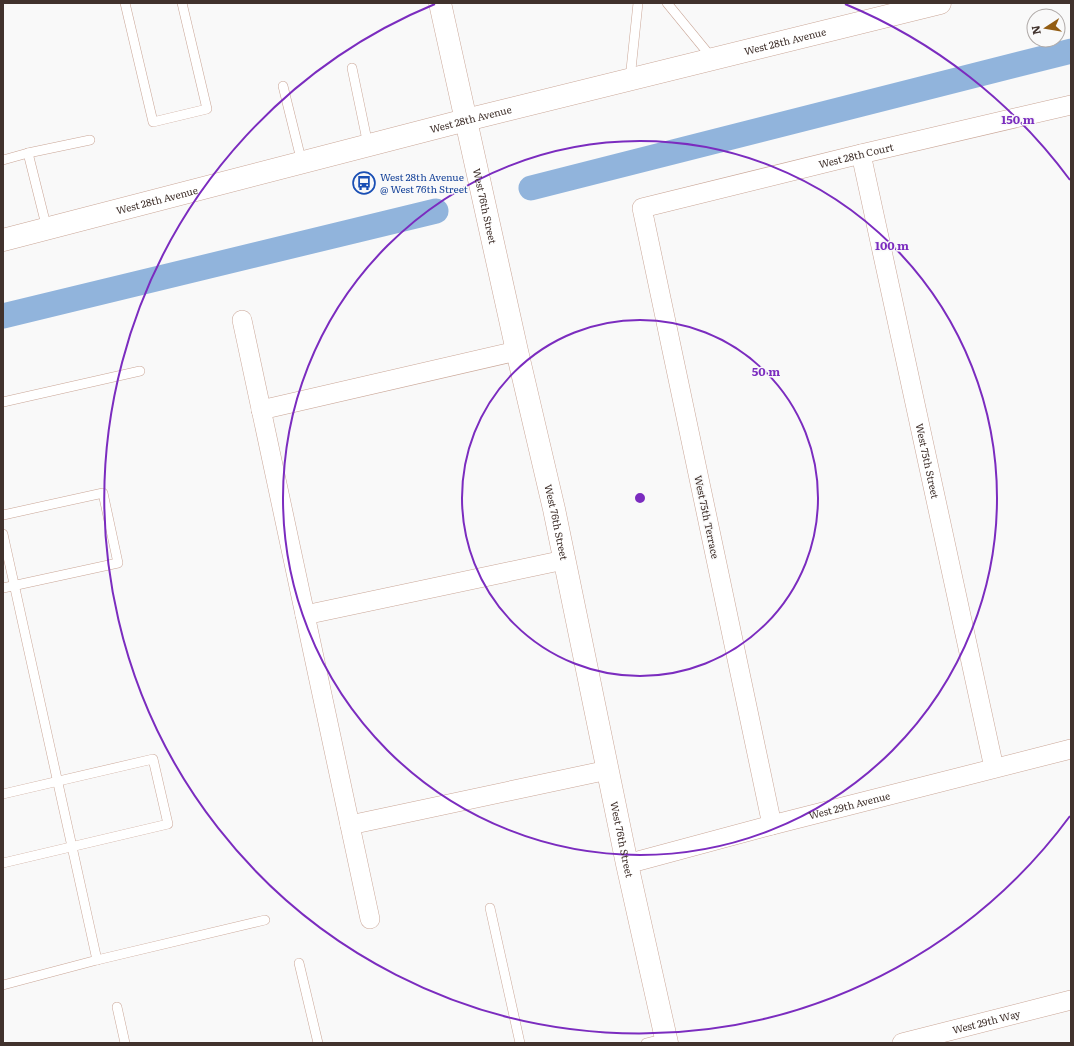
<svg xmlns="http://www.w3.org/2000/svg" width="1074" height="1046" viewBox="0 0 1074 1046" font-family="Literata,serif">
<style>
.lines{fill:none;stroke-linecap:round;stroke-linejoin:round}
.canal{stroke:#91b4dc;stroke-width:25}
.service-casing{stroke:#caa697;stroke-width:10}
.minor-casing{stroke:#caa697;stroke-width:20}
.tertiary-casing{stroke:#caa697;stroke-width:23}
.secondary-casing{stroke:#caa697;stroke-width:23}
.service{stroke:#fff;stroke-width:9}
.minor{stroke:#fff;stroke-width:19}
.tertiary{stroke:#fff;stroke-width:22}
.secondary{stroke:#fff;stroke-width:22}
.ring{fill:none;stroke:#7b2cbf;stroke-width:2}
.labels{text-anchor:middle;stroke-width:3;stroke-linejoin:round;paint-order:stroke}
.street-label{font-size:10px;fill:#41322d;stroke:#f9f9f9}
.transit-label{font-size:10px;fill:#164399;stroke:#f9f9f9;text-anchor:start}
.centre{fill:#7b2cbf;stroke:#f9f9f9;stroke-width:2}
.ring-label{font-size:12px;text-anchor:middle;font-weight:bold;fill:#7b2cbf;stroke:#f9f9f9;stroke-width:3;stroke-linejoin:round;paint-order:stroke}
</style>
<rect width="100%" height="100%" fill="#f9f9f9"/>
<g class="lines">
<g class="canal">
<polyline points="531,188 1071,51"/>
<polyline points="3,316 436,211"/>
</g>
<g class="service-casing">
<g id="service">
<polyline points="125,3 153,122 207,109 182,3"/>
<polyline points="667,3 712,58"/>
<polyline points="352,68 368,145"/>
<polyline points="630,79 638,3"/>
<polyline points="283,86 302,163"/>
<polyline points="28,153 90,140"/>
<polyline points="3,160 28,153 47,229"/>
<polyline points="3,402 140,371"/>
<polyline points="3,515 103,493 118,563 3,588"/>
<polyline points="3,534 97,960"/>
<polyline points="3,794 153,759 168,824 3,863"/>
<polyline points="490,908 520,1043"/>
<polyline points="299,963 318,1043"/>
<polyline points="3,985 97,960 265,920"/>
<polyline points="117,1007 125,1043"/>
<polyline points="646,1043 666,1038"/>
</g>
</g>
<g class="minor-casing">
<g id="minor">
<path id="s1" d="M861 154 994 768"/>
<polyline points="242,320 370,919"/>
<polyline points="261,410 517,351"/>
<polyline points="305,615 564,560"/>
<polyline points="350,825 608,770"/>
<path id="s2" d="M772 825 642 208 861 154 1071 105"/>
<path id="s3" d="M627 864 772 825 1071 749"/>
<path id="s4" d="M902 1043 1071 1000"/>
</g>
</g>
<g class="tertiary-casing">
<g id="tertiary">
<path id="s5" d="M440 3 517 351 554 509 627 864 667 1043"/>
</g>
</g>
<g class="secondary-casing">
<g id="secondary">
<path id="s6" d="M3 240 466 120 940 3"/>
</g>
</g>
<use href="#service" class="service"/>
<use href="#minor" class="minor"/>
<use href="#tertiary" class="tertiary"/>
<use href="#secondary" class="secondary"/>
</g>
<g class="ring">
<circle cx="640" cy="498" r="178"/>
<circle cx="640" cy="498" r="357"/>
<path d="M1070 816A535 535 0 1 1 435 4M845 4A535 535 0 0 1 1070 180"/>
</g>
<defs>
<g id="bus-ring" transform="scale(1.15)"><circle r="9.5" fill="#f9f9f9" stroke="#1a4fb4" stroke-width="1.5"/><path d="M-5-6H5V4H4V6H2V4H-2V6H-4V4H-5ZM-3.5-4V0h7V-4ZM-3.5 1.2v1.5H-2V1.2ZM2 1.2v1.5H3.5V1.2Z" fill="#1a4fb4"/></g>
</defs>
<g fill-rule="evenodd">
<use href="#bus-ring" x="364" y="183"/>
</g>
<g class="labels">
<g class="street-label">
<text dy="4" stroke="none"><textPath href="#s6" startOffset="807">West 28th Avenue</textPath></text>
<text dy="4" stroke="none"><textPath href="#s6" startOffset="483">West 28th Avenue</textPath></text>
<text dy="4" stroke="none"><textPath href="#s2" startOffset="851">West 28th Court</textPath></text>
<text dy="4" stroke="none"><textPath href="#s6" startOffset="159">West 28th Avenue</textPath></text>
<text dy="4" stroke="none"><textPath href="#s5" startOffset="208">West 76th Street</textPath></text>
<text dy="4" stroke="none"><textPath href="#s1" startOffset="314">West 75th Street</textPath></text>
<text transform="translate(707 517) rotate(78)" y="4">West 75th Terrace</text>
<text dy="4" stroke="none"><textPath href="#s5" startOffset="532">West 76th Street</textPath></text>
<text dy="4" stroke="none"><textPath href="#s3" startOffset="230">West 29th Avenue</textPath></text>
<text dy="4" stroke="none"><textPath href="#s5" startOffset="856">West 76th Street</textPath></text>
<text dy="4" stroke="none"><textPath href="#s4" startOffset="87">West 29th Way</textPath></text>
</g>
<g class="transit-label">
<text x="380" y="181">West 28th Avenue<tspan x="380" dy="12">@ West 76th Street</tspan></text>
</g>
</g>
<circle cx="640" cy="498" r="6" class="centre"/>
<g class="ring-label">
<text x="1018" y="124">150 m</text>
<text x="892" y="250">100 m</text>
<text x="766" y="376">50 m</text>
</g>
<rect width="1074" height="1046" fill="none" stroke="#41322d" stroke-width="8"/>
<g transform="translate(1046 28) rotate(258)"><circle r="19" fill="#f9f9f9" stroke="#afa9a7"/>
<path d="M0-3L7 15L0 10L-7 15Z" fill="#935d13"/>
<text y="-6" font-size="11" font-weight="bold" text-anchor="middle" fill="#41322d">N</text>
</g>
</svg>
